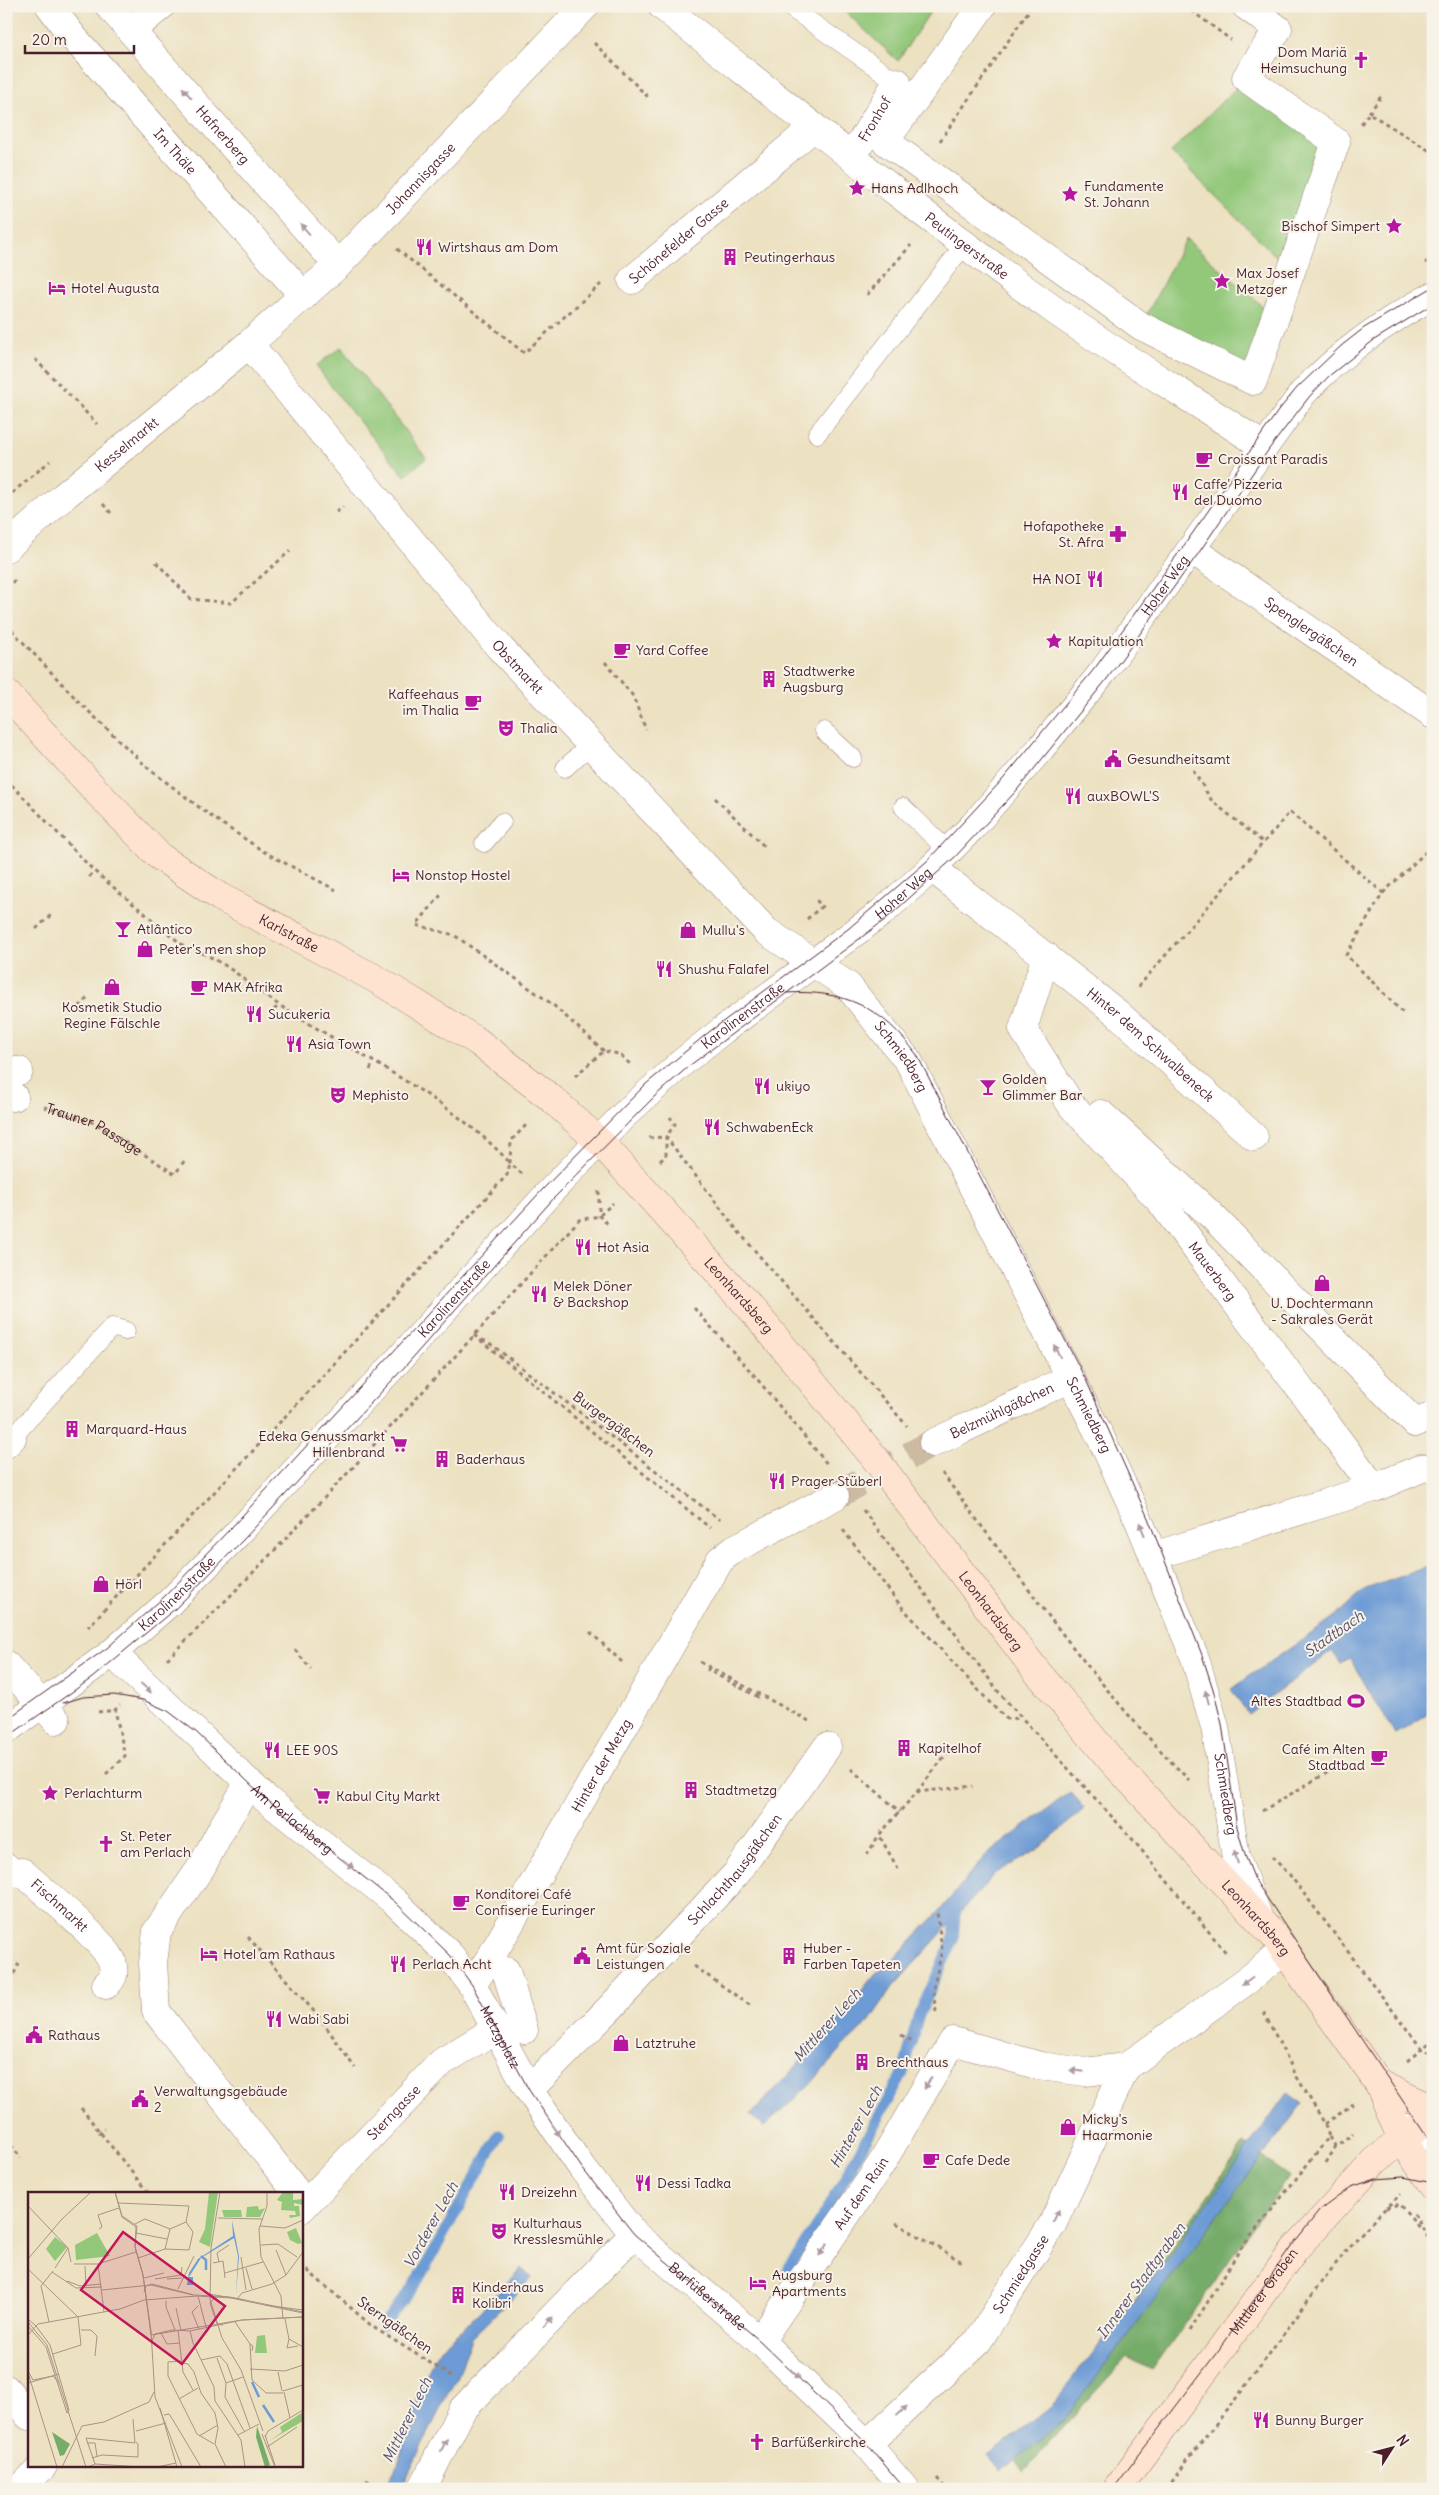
<svg xmlns="http://www.w3.org/2000/svg" width="1439" height="2495" viewBox="0 0 1439 2495" font-family="Delius,sans-serif">
<style>
.green{fill:#93c87a;stroke:#6e7452}
.forest{fill:#76ac6a;stroke:#60664a}
.water{fill:#6d9bd5;stroke:#5c5d80}
.lines{fill:none;stroke-linecap:round;stroke-linejoin:round}
.stream{stroke:#6d9bd5;stroke-width:11}
.street-tunnel{stroke:#ccbaa3;stroke-width:28;stroke-dasharray:28 14;stroke-linecap:butt}
.lane-casing{stroke:#9b8076;stroke-width:19}
.street-casing{stroke:#9b8076;stroke-width:29}
.secondary-casing{stroke:#9b8076;stroke-width:29}
.path{stroke:#9b8076;stroke-width:3;stroke-dasharray:4 4;stroke-linecap:butt}
.lane{stroke:#fff;stroke-width:18}
.street{stroke:#fff;stroke-width:28}
.secondary{stroke:#fee3d1;stroke-width:28}
.tram{stroke:#4a1f2b;stroke-width:1}
.oneway{fill:#ae9aa0}
.labels{text-anchor:middle;stroke-width:4;stroke-linejoin:round;paint-order:stroke}
.poi-label{font-size:14px;fill:#4a1f2b;stroke:#f7f3e8;text-anchor:start}
.street-label{font-size:14px;fill:#4a1f2b;stroke:#f7f3e8}
.water-label{font-size:15px;font-style:italic;fill:#58516f;stroke:#f7f3e8}
.inset-river{fill:none;stroke:#6d9bd5;stroke-width:2.5}
.inset-road{fill:none;stroke:#ab9385;stroke-width:1}
.view{fill:#c2185b;fill-opacity:0.15;stroke:#c2185b;stroke-width:2.5}
.inset-edge{fill:none;stroke:#4a1f2b;stroke-width:2.5}
</style>
<rect width="100%" height="100%" fill="#f7f3e8"/>
<filter id="ink" filterUnits="userSpaceOnUse"><feTurbulence type="fractalNoise" baseFrequency=".02" numOctaves="2"/><feDisplacementMap in="SourceGraphic" scale="10" xChannelSelector="R" yChannelSelector="G"/><feConvolveMatrix kernelMatrix="1 2 1 2 8 2 1 2 1" color-interpolation-filters="sRGB"/></filter>
<filter id="wash" filterUnits="userSpaceOnUse"><feTurbulence type="fractalNoise" baseFrequency=".0096" numOctaves="4" result="noise"/><feDisplacementMap in="SourceGraphic" scale="20" xChannelSelector="R" yChannelSelector="G"/><feGaussianBlur stdDeviation="1.12" result="paint"/><feColorMatrix in="noise" values="0 0 0 0 0 0 0 0 0 0 0 0 0 0 0 0 0 1.4 0 .05"/><feComposite in="paint" operator="in"/></filter>
<g filter="url(#wash)">
<rect width="100%" height="100%" fill="#ece1c1"/>
<g class="green">
<polygon points="839,6 934,6 898,61"/>
<polygon points="1246,78 1336,142 1291,271 1171,152"/>
<polygon points="1186,239 1275,317 1253,381 1141,326"/>
<polygon points="341,347 426,458 405,476 353,414 316,366"/>
</g>
<polygon class="forest" points="1244,2144 1289,2176 1152,2370 1127,2357 1023,2471 1007,2449 1057,2410"/>
<g class="water">
<polygon points="1433,1565 1433,1711 1395,1734 1350,1659 1341,1664 1332,1651 1248,1715 1231,1689 1334,1618 1366,1589"/>
<polygon points="1070,1792 1085,1808 1037,1850 996,1873 892,1988 869,2022 843,2047 809,2086 764,2127 751,2115 825,2035 876,1973 885,1968 938,1913 985,1856"/>
<polygon points="1287,2093 1302,2104 1063,2421 1001,2471 988,2456 1051,2406 1163,2265"/>
<path d="M521 2268 532 2278 471 2338 458 2377 448 2393 401 2489H385C389 2481 394 2473 397 2464 412 2426 423 2350 462 2330Z"/>
</g>
<g class="lines">
<g class="stream">
<polyline points="786,2272 826,2212 903,2073 918,2017 953,1940 956,1903"/>
<polyline points="383,2325 418,2280 499,2135"/>
</g>
</g>
</g>
<g filter="url(#ink)">
<g class="lines">
<polyline class="street-tunnel" points="835,1496 933,1443"/>
<g class="lane-casing">
<g id="lane">
<polyline points="788,6 897,82"/>
<polyline points="817,434 965,244"/>
<polyline points="824,731 853,758"/>
<polyline points="565,768 591,744"/>
<polyline points="903,807 948,851"/>
<polyline points="484,843 502,822"/>
<polyline points="12,1438 112,1327 126,1331"/>
<polyline points="1408,2123 1433,2151"/>
</g>
</g>
<g class="street-casing">
<g id="street">
<path id="s2" d="M50 6 73 37 304 296"/>
<path id="s3" d="M109 6 338 265"/>
<path id="s4" d="M662 6C792 109 919 214 1054 310 1122 357 1194 400 1263 446"/>
<polyline points="982,6 885,141 1141,326 1253,381 1336,142 1246,78 1278,29 1246,6"/>
<polyline points="132,30 161,6"/>
<path id="s5" d="M852 157 897 82"/>
<path id="s6" d="M632 280 814 127"/>
<path id="s7" d="M249 344 500 648 766 931 848 986 909 1062 1101 1438 1139 1521 1195 1658 1215 1727 1236 1858 1259 1919"/>
<path id="s8" d="M6 548 64 496 249 344 338 265 585 6"/>
<path id="s9" d="M1191 549 1433 715"/>
<path id="s10" d="M932 868 1117 1013 1254 1137"/>
<path id="s11" d="M1046 956 1023 1029 1072 1106 1161 1202 1374 1488"/>
<polyline points="6,1071 19,1071"/>
<polyline points="6,1096 14,1097"/>
<polyline points="1101,1114 1211,1215 1415,1423 1433,1416"/>
<path id="s12" d="M933 1443 1071 1378"/>
<polyline points="6,1444 12,1438"/>
<polyline points="1153,1556 1374,1488 1422,1468 1433,1467"/>
<path id="s13" d="M112 1653 266 1799 395 1902 450 1955 472 1985 529 2090 582 2168 634 2234 760 2341 867 2444 905 2489"/>
<polyline points="6,1665 56,1720"/>
<path id="s14" d="M6 1730 112 1653 170 1602 237 1534 393 1366 549 1193 624 1115 684 1061 723 1030 881 913 932 868 973 826 1041 748 1102 673 1303 393C1341 352 1384 322 1433 296"/>
<polyline points="249,1783 222,1828 202,1866 157,1931 153,1963 156,2011 298,2194"/>
<path id="s15" d="M6 1867 12 1873 22 1872C41 1889 104 1941 112 1961 115 1972 114 1978 106 1985"/>
<polyline points="506,1971 524,2030"/>
<path id="s16" d="M472 1985 492 1955 720 1560 734 1549 835 1496"/>
<path id="s17" d="M529 2090 610 2008 736 1874 827 1747"/>
<path id="s18" d="M301 2209 442 2062 496 2029"/>
<path id="s19" d="M760 2341 880 2166 953 2041 1040 2066 1085 2072 1126 2067 1249 1979 1285 1950"/>
<polyline points="6,2389 29,2416"/>
<path id="s20" d="M867 2444 978 2341 1052 2225 1126 2067"/>
<polyline points="20,2489 43,2466"/>
<polyline points="422,2489 462,2410 634,2234"/>
</g>
</g>
<g class="secondary-casing">
<g id="secondary">
<path id="s21" d="M6 693 99 794 159 856 220 897 376 979 477 1041 552 1099 604 1146 755 1313 874 1457 1034 1668 1112 1761 1274 1936 1379 2084 1401 2138 1433 2186"/>
<polyline points="1379,2084 1433,2109"/>
<path id="s22" d="M1117 2489 1295 2249 1375 2161 1433 2115"/>
</g>
</g>
<g class="path">
<polyline points="1185,6 1231,40"/>
<polyline points="594,43 648,97"/>
<polyline points="1369,113 1382,95"/>
<polyline points="1361,124 1369,113 1433,153"/>
<polyline points="940,141 1032,6"/>
<polyline points="397,249 524,353 601,284"/>
<polyline points="1425,263 1433,258"/>
<polyline points="867,295 911,245"/>
<polyline points="35,359 97,424"/>
<polyline points="6,498 50,461"/>
<polyline points="103,504 111,513"/>
<polyline points="336,512 343,507"/>
<polyline points="156,562 191,599 231,603 290,551"/>
<polyline points="6,588 15,580"/>
<polyline points="6,624 80,703 149,769 212,817 266,853 336,890"/>
<polyline points="605,662 633,696 646,730"/>
<polyline points="1193,770 1212,801 1264,843"/>
<path d="M6 779 94 871 186 948C218 954 251 986 279 1005 353 1053 451 1098 510 1163L507 1175 310 1390 88 1627"/>
<polyline points="715,798 764,846"/>
<polyline points="89,877 94,871"/>
<polyline points="1383,893 1433,845"/>
<polyline points="441,895 416,925 454,935 552,1004 604,1051"/>
<polyline points="807,919 822,906 814,898"/>
<polyline points="148,926 152,921"/>
<polyline points="36,929 52,914"/>
<polyline points="1138,987 1290,812 1383,893 1346,955 1403,1013"/>
<polyline points="274,1010 279,1005"/>
<polyline points="74,1013 90,995"/>
<polyline points="370,1070 373,1063"/>
<polyline points="575,1076 604,1051 619,1054 630,1064"/>
<path id="s1" d="M44 1107 95 1123 175 1174 185 1160"/>
<polyline points="649,1138 666,1137 737,1230 907,1426"/>
<polyline points="660,1161 666,1156 666,1137 675,1124 670,1117"/>
<polyline points="522,1174 510,1163 511,1141 528,1123"/>
<polyline points="599,1191 599,1216 608,1224"/>
<polyline points="694,1308 753,1374 828,1465"/>
<polyline points="474,1335 710,1528"/>
<polyline points="482,1340 488,1342 720,1520"/>
<path d="M942 1473C1021 1578 1096 1687 1189 1780"/>
<polyline points="863,1510 1001,1695 1134,1841 1228,1955"/>
<polyline points="843,1530 901,1606 993,1706 1007,1719 1020,1718"/>
<polyline points="590,1632 622,1662"/>
<polyline points="295,1650 311,1669"/>
<path d="M167 1659C311 1518 444 1368 579 1220L599 1216 613 1203"/>
<polyline points="700,1662 809,1721"/>
<polyline points="709,1667 708,1670 758,1697 760,1694"/>
<polyline points="98,1712 117,1710"/>
<polyline points="851,1769 900,1812"/>
<polyline points="106,1774 125,1756 115,1710 120,1705"/>
<polyline points="917,1792 947,1753"/>
<polyline points="1262,1811 1340,1765"/>
<polyline points="867,1855 879,1835"/>
<polyline points="1272,1857 1289,1874 1422,2049 1433,2055"/>
<polyline points="898,1869 879,1835 917,1792 973,1786"/>
<polyline points="248,1937 320,2018 355,2068"/>
<polyline points="694,1966 751,2006"/>
<polyline points="14,1974 20,1961"/>
<polyline points="936,2012 933,1990 942,1950 937,1912"/>
<polyline points="901,2035 914,2042"/>
<polyline points="1407,2061 1433,2040"/>
<polyline points="81,2108 149,2194"/>
<polyline points="1325,2124 1353,2104"/>
<polyline points="98,2134 105,2129"/>
<polyline points="1329,2137 1336,2147"/>
<polyline points="11,2145 21,2158"/>
<polyline points="1326,2163 1336,2146 1353,2133"/>
<polyline points="1386,2208 1399,2204 1421,2230"/>
<polyline points="1414,2214 1433,2246"/>
<polyline points="896,2223 964,2263"/>
<polyline points="301,2265 373,2327 451,2376"/>
<polyline points="1190,2331 1239,2251 1329,2137 1325,2124 1297,2077 1262,2009"/>
<polyline points="937,2478 946,2489"/>
<polyline points="366,2480 383,2489"/>
<path d="M1167 2489C1195 2448 1227 2411 1257 2371 1302 2310 1343 2245 1401 2194"/>
</g>
<use href="#lane" class="lane"/>
<use href="#street" class="street"/>
<use href="#secondary" class="secondary"/>
<g class="tram">
<path d="M786 993C844 989 883 1008 917 1055L1087 1382 1148 1518 1202 1655 1213 1689 1222 1724 1237 1827 1245 1855 1255 1880 1433 2146"/>
<polyline points="63,1703 83,1697 114,1695 143,1700 168,1711 196,1732 266,1799 395,1902 450,1955 472,1985 529,2090 582,2168 634,2234 760,2341 867,2444 905,2489"/>
<polyline points="6,1720 107,1648 165,1596 231,1528 543,1189 646,1084 709,1032 848,929 926,862 1004,778 1095,668 1185,544 1278,411 1297,388 1341,346 1364,328 1433,287"/>
<polyline points="6,1738 92,1678 176,1608 243,1540 400,1372 554,1198 655,1096 689,1066 886,919 955,857 1017,790 1107,679 1198,554 1269,449 1309,397 1329,376 1374,340 1433,304"/>
<polyline points="1113,2489 1224,2343 1296,2240 1320,2210 1351,2187 1376,2179 1403,2177 1433,2183"/>
</g>
</g>
<defs><path id="oneway-solid" d="M-6-.8H1V-3.2L6.5 0L1 3.2V.8H-6Z" transform="scale(1.25)"/></defs>
<g class="oneway">
<use href="#oneway-solid" transform="translate(187 93) rotate(-131)"/>
<use href="#oneway-solid" transform="translate(305 229) rotate(-131)"/>
<use href="#oneway-solid" transform="translate(1057 1351) rotate(-117)"/>
<use href="#oneway-solid" transform="translate(1142 1529) rotate(-112)"/>
<use href="#oneway-solid" transform="translate(146 1688) rotate(42)"/>
<use href="#oneway-solid" transform="translate(1207 1697) rotate(-105)"/>
<use href="#oneway-solid" transform="translate(1236 1857) rotate(-105)"/>
<use href="#oneway-solid" transform="translate(348 1864) rotate(38)"/>
<use href="#oneway-solid" transform="translate(1247 1981) rotate(143)"/>
<use href="#oneway-solid" transform="translate(1077 2071) rotate(-174)"/>
<use href="#oneway-solid" transform="translate(928 2083) rotate(121)"/>
<use href="#oneway-solid" transform="translate(556 2130) rotate(56)"/>
<use href="#oneway-solid" transform="translate(1056 2216) rotate(-65)"/>
<use href="#oneway-solid" transform="translate(823 2250) rotate(124)"/>
<use href="#oneway-solid" transform="translate(548 2322) rotate(-46)"/>
<use href="#oneway-solid" transform="translate(795 2374) rotate(44)"/>
<use href="#oneway-solid" transform="translate(902 2411) rotate(-43)"/>
<use href="#oneway-solid" transform="translate(444 2445) rotate(-63)"/>
</g>
</g>
<defs>
<g id="church-bare" transform="scale(1.35)"><path d="M-1.2-6h2.4v3.5h3.3v2.4h-3.3V6h-2.4V-.1h-3.3v-2.4h3.3Z" fill="#b5179e" stroke="#f7f3e8" stroke-width="2.5" paint-order="stroke"/></g>
<g id="sight-bare" transform="scale(1.35)"><path d="M0-6L1.8-2.2L6-1.7L2.9 1.2L3.7 5.4L0 3.3L-3.7 5.4L-2.9 1.2L-6-1.7L-1.8-2.2Z" fill="#b5179e" stroke="#f7f3e8" stroke-width="2.5" paint-order="stroke"/></g>
<g id="restaurant-bare" transform="scale(1.35)"><path d="M-5-6h1v4h1v-4h1v4h1v-4h1v5L-1.5 .5V6h-2V.5L-5-1ZM5-6V6H3V1.5H1.5Q1.5-4 5-6Z" fill="#b5179e" stroke="#f7f3e8" stroke-width="2.5" paint-order="stroke"/></g>
<g id="building-bare" transform="scale(1.35)"><path d="M-4-6H4V6H1V3H-1V6H-4ZM-2.5-4.3h1.7v1.8h-1.7ZM.8-4.3h1.7v1.8H.8ZM-2.5-1h1.7V.8h-1.7ZM.8-1h1.7V.8H.8Z" fill="#b5179e" stroke="#f7f3e8" stroke-width="2.5" paint-order="stroke"/></g>
<g id="hotel-bare" transform="scale(1.35)"><path d="M-6-4.5h1.5V1H6V5H4.5V3h-9V5H-6ZM-4 0a1.8 1.8 0 1 1 3.6 0ZM.5 0V-2.5h3Q6-2.5 6 0Z" fill="#b5179e" stroke="#f7f3e8" stroke-width="2.5" paint-order="stroke"/></g>
<g id="cafe-bare" transform="scale(1.35)"><path d="M-5.5-4.5H6V0H3Q3 3.5 0 3.5H-2.5Q-5.5 3.5-5.5 0ZM3-3.2v2h1.7v-2ZM-6 4.5H4V6H-6Z" fill="#b5179e" stroke="#f7f3e8" stroke-width="2.5" paint-order="stroke"/></g>
<g id="pharmacy-bare" transform="scale(1.35)"><path d="M-2-6h4v4h4v4h-4v4h-4v-4h-4v-4h4Z" fill="#b5179e" stroke="#f7f3e8" stroke-width="2.5" paint-order="stroke"/></g>
<g id="theatre-bare" transform="scale(1.35)"><path d="M-5-5.5Q0-4 5-5.5V0Q5 5 0 6Q-5 5-5 0ZM-3.3-2.5H-1v1.5H-3.3ZM1-2.5H3.3v1.5H1ZM-2.8 1Q0 5.5 2.8 1Z" fill="#b5179e" stroke="#f7f3e8" stroke-width="2.5" paint-order="stroke"/></g>
<g id="civic-bare" transform="scale(1.35)"><path d="M-.6-6.5H3V-4.5H.6V-3L4-1V1h2V6H-6V1h2V-1L-.6-3ZM-1.2 2.5V6h2.4V2.5Z" fill="#b5179e" stroke="#f7f3e8" stroke-width="2.5" paint-order="stroke"/></g>
<g id="bar-bare" transform="scale(1.35)"><path d="M-6-5H6L.8 .8V4.5H3.5V6h-7V4.5H-.8V.8Z" fill="#b5179e" stroke="#f7f3e8" stroke-width="2.5" paint-order="stroke"/></g>
<g id="shop-bare" transform="scale(1.35)"><path d="M-5-2.5h2.3a2.7 3.5 0 0 1 5.4 0H5L5.5 6h-11ZM-1.5-2.5h3a1.5 2.3 0 0 0-3 0Z" fill="#b5179e" stroke="#f7f3e8" stroke-width="2.5" paint-order="stroke"/></g>
<g id="supermarket-bare" transform="scale(1.35)"><path d="M-6-5.5h2.5l.6 2H6L4.5 2H-2.5L-4.4-4H-6ZM-1.5 3.2a1.3 1.3 0 1 0 .1 0ZM3 3.2a1.3 1.3 0 1 0 .1 0Z" fill="#b5179e" stroke="#f7f3e8" stroke-width="2.5" paint-order="stroke"/></g>
<g id="stadium-bare" transform="scale(1.35)"><path d="M0-5a6.5 5 0 1 0 0 10a6.5 5 0 1 0 0-10ZM-3.5-1.8h7v3.6h-7Z" fill="#b5179e" stroke="#f7f3e8" stroke-width="2.5" paint-order="stroke"/></g>
</defs>
<g fill-rule="evenodd">
<use href="#church-bare" x="1361" y="60"/>
<use href="#sight-bare" x="857" y="188"/>
<use href="#sight-bare" x="1070" y="194"/>
<use href="#sight-bare" x="1394" y="226"/>
<use href="#restaurant-bare" x="424" y="247"/>
<use href="#building-bare" x="730" y="257"/>
<use href="#sight-bare" x="1222" y="281"/>
<use href="#hotel-bare" x="57" y="288"/>
<use href="#cafe-bare" x="1204" y="459"/>
<use href="#restaurant-bare" x="1180" y="492"/>
<use href="#pharmacy-bare" x="1118" y="534"/>
<use href="#restaurant-bare" x="1095" y="579"/>
<use href="#sight-bare" x="1054" y="641"/>
<use href="#cafe-bare" x="622" y="650"/>
<use href="#building-bare" x="769" y="679"/>
<use href="#cafe-bare" x="473" y="702"/>
<use href="#theatre-bare" x="506" y="728"/>
<use href="#civic-bare" x="1113" y="759"/>
<use href="#restaurant-bare" x="1073" y="796"/>
<use href="#hotel-bare" x="401" y="875"/>
<use href="#bar-bare" x="123" y="929"/>
<use href="#shop-bare" x="688" y="930"/>
<use href="#shop-bare" x="145" y="949"/>
<use href="#restaurant-bare" x="664" y="969"/>
<use href="#shop-bare" x="112" y="987"/>
<use href="#cafe-bare" x="199" y="987"/>
<use href="#restaurant-bare" x="254" y="1014"/>
<use href="#restaurant-bare" x="294" y="1044"/>
<use href="#restaurant-bare" x="762" y="1086"/>
<use href="#bar-bare" x="988" y="1087"/>
<use href="#theatre-bare" x="338" y="1095"/>
<use href="#restaurant-bare" x="712" y="1127"/>
<use href="#restaurant-bare" x="583" y="1247"/>
<use href="#shop-bare" x="1322" y="1283"/>
<use href="#restaurant-bare" x="539" y="1294"/>
<use href="#building-bare" x="72" y="1429"/>
<use href="#supermarket-bare" x="399" y="1444"/>
<use href="#building-bare" x="442" y="1459"/>
<use href="#restaurant-bare" x="777" y="1481"/>
<use href="#shop-bare" x="101" y="1584"/>
<use href="#stadium-bare" x="1356" y="1701"/>
<use href="#building-bare" x="904" y="1748"/>
<use href="#restaurant-bare" x="272" y="1750"/>
<use href="#cafe-bare" x="1379" y="1757"/>
<use href="#building-bare" x="691" y="1790"/>
<use href="#sight-bare" x="50" y="1793"/>
<use href="#supermarket-bare" x="322" y="1796"/>
<use href="#church-bare" x="106" y="1844"/>
<use href="#cafe-bare" x="461" y="1902"/>
<use href="#hotel-bare" x="209" y="1954"/>
<use href="#civic-bare" x="582" y="1956"/>
<use href="#building-bare" x="789" y="1956"/>
<use href="#restaurant-bare" x="398" y="1964"/>
<use href="#restaurant-bare" x="274" y="2019"/>
<use href="#civic-bare" x="34" y="2035"/>
<use href="#shop-bare" x="621" y="2043"/>
<use href="#building-bare" x="862" y="2062"/>
<use href="#civic-bare" x="140" y="2099"/>
<use href="#shop-bare" x="1068" y="2127"/>
<use href="#cafe-bare" x="931" y="2160"/>
<use href="#restaurant-bare" x="643" y="2183"/>
<use href="#restaurant-bare" x="507" y="2192"/>
<use href="#theatre-bare" x="499" y="2231"/>
<use href="#hotel-bare" x="758" y="2283"/>
<use href="#building-bare" x="458" y="2295"/>
<use href="#restaurant-bare" x="1261" y="2420"/>
<use href="#church-bare" x="757" y="2442"/>
</g>
<g class="labels">
<g class="poi-label">
<text x="1347" y="57" text-anchor="end">Dom Mariä<tspan x="1347" dy="16">Heimsuchung</tspan></text>
<text x="1084" y="191">Fundamente<tspan x="1084" dy="16">St. Johann</tspan></text>
<text x="871" y="193">Hans Adlhoch</text>
<text x="1380" y="231" text-anchor="end">Bischof Simpert</text>
<text x="438" y="252">Wirtshaus am Dom</text>
<text x="744" y="262">Peutingerhaus</text>
<text x="1236" y="278">Max Josef<tspan x="1236" dy="16">Metzger</tspan></text>
<text x="71" y="293">Hotel Augusta</text>
<text x="1218" y="464">Croissant Paradis</text>
<text x="1194" y="489">Caffe' Pizzeria<tspan x="1194" dy="16">del Duomo</tspan></text>
<text x="1104" y="531" text-anchor="end">Hofapotheke<tspan x="1104" dy="16">St. Afra</tspan></text>
<text x="1081" y="584" text-anchor="end">HA NOI</text>
<text x="1068" y="646">Kapitulation</text>
<text x="636" y="655">Yard Coffee</text>
<text x="783" y="676">Stadtwerke<tspan x="783" dy="16">Augsburg</tspan></text>
<text x="459" y="699" text-anchor="end">Kaffeehaus<tspan x="459" dy="16">im Thalia</tspan></text>
<text x="520" y="733">Thalia</text>
<text x="1127" y="764">Gesundheitsamt</text>
<text x="1087" y="801">auxBOWL'S</text>
<text x="415" y="880">Nonstop Hostel</text>
<text x="137" y="934">Atlântico</text>
<text x="702" y="935">Mullu's</text>
<text x="159" y="954">Peter's men shop</text>
<text x="678" y="974">Shushu Falafel</text>
<text x="213" y="992">MAK Afrika</text>
<text x="112" y="1012" text-anchor="middle">Kosmetik Studio<tspan x="112" dy="16">Regine Fälschle</tspan></text>
<text x="268" y="1019">Sucukeria</text>
<text x="308" y="1049">Asia Town</text>
<text x="1002" y="1084">Golden<tspan x="1002" dy="16">Glimmer Bar</tspan></text>
<text x="776" y="1091">ukiyo</text>
<text x="352" y="1100">Mephisto</text>
<text x="726" y="1132">SchwabenEck</text>
<text x="597" y="1252">Hot Asia</text>
<text x="553" y="1291">Melek Döner<tspan x="553" dy="16">&amp; Backshop</tspan></text>
<text x="1322" y="1308" text-anchor="middle">U. Dochtermann<tspan x="1322" dy="16">- Sakrales Gerät</tspan></text>
<text x="86" y="1434">Marquard-Haus</text>
<text x="385" y="1441" text-anchor="end">Edeka Genussmarkt<tspan x="385" dy="16">Hillenbrand</tspan></text>
<text x="456" y="1464">Baderhaus</text>
<text x="791" y="1486">Prager Stüberl</text>
<text x="115" y="1589">Hörl</text>
<text x="1342" y="1706" text-anchor="end">Altes Stadtbad</text>
<text x="918" y="1753">Kapitelhof</text>
<text x="1365" y="1754" text-anchor="end">Café im Alten<tspan x="1365" dy="16">Stadtbad</tspan></text>
<text x="286" y="1755">LEE 90S</text>
<text x="705" y="1795">Stadtmetzg</text>
<text x="64" y="1798">Perlachturm</text>
<text x="336" y="1801">Kabul City Markt</text>
<text x="120" y="1841">St. Peter<tspan x="120" dy="16">am Perlach</tspan></text>
<text x="475" y="1899">Konditorei Café<tspan x="475" dy="16">Confiserie Euringer</tspan></text>
<text x="596" y="1953">Amt für Soziale<tspan x="596" dy="16">Leistungen</tspan></text>
<text x="803" y="1953">Huber -<tspan x="803" dy="16">Farben Tapeten</tspan></text>
<text x="223" y="1959">Hotel am Rathaus</text>
<text x="412" y="1969">Perlach Acht</text>
<text x="288" y="2024">Wabi Sabi</text>
<text x="48" y="2040">Rathaus</text>
<text x="635" y="2048">Latztruhe</text>
<text x="876" y="2067">Brechthaus</text>
<text x="154" y="2096">Verwaltungsgebäude<tspan x="154" dy="16">2</tspan></text>
<text x="1082" y="2124">Micky's<tspan x="1082" dy="16">Haarmonie</tspan></text>
<text x="945" y="2165">Cafe Dede</text>
<text x="657" y="2188">Dessi Tadka</text>
<text x="521" y="2197">Dreizehn</text>
<text x="513" y="2228">Kulturhaus<tspan x="513" dy="16">Kresslesmühle</tspan></text>
<text x="772" y="2280">Augsburg<tspan x="772" dy="16">Apartments</tspan></text>
<text x="472" y="2292">Kinderhaus<tspan x="472" dy="16">Kolibri</tspan></text>
<text x="1275" y="2425">Bunny Burger</text>
<text x="771" y="2447">Barfüßerkirche</text>
</g>
<g class="street-label">
<text dy="5" stroke="none"><textPath href="#s5" startOffset="44">Fronhof</textPath></text>
<text dy="5" stroke="none"><textPath href="#s3" startOffset="172">Hafnerberg</textPath></text>
<text dy="5" stroke="none"><textPath href="#s2" startOffset="192">Im Thäle</textPath></text>
<text dy="5" stroke="none"><textPath href="#s8" startOffset="556">Johannisgasse</textPath></text>
<text dy="5" stroke="none"><textPath href="#s6" startOffset="61">Schönefelder Gasse</textPath></text>
<text dy="5" stroke="none"><textPath href="#s4" startOffset="388">Peutingerstraße</textPath></text>
<text dy="5" stroke="none"><textPath href="#s8" startOffset="159">Kesselmarkt</textPath></text>
<text dy="5" stroke="none"><textPath href="#s14" startOffset="1636">Hoher Weg</textPath></text>
<text dy="5" stroke="none"><textPath href="#s9" startOffset="146">Spenglergäßchen</textPath></text>
<text dy="5" stroke="none"><textPath href="#s7" startOffset="420">Obstmarkt</textPath></text>
<text dy="5" stroke="none"><textPath href="#s14" startOffset="1231">Hoher Weg</textPath></text>
<text dy="5" stroke="none"><textPath href="#s21" startOffset="375">Karlstraße</textPath></text>
<text dy="5" stroke="none"><textPath href="#s14" startOffset="1029">Karolinenstraße</textPath></text>
<text dy="5" stroke="none"><textPath href="#s10" startOffset="281">Hinter dem Schwalbeneck</textPath></text>
<text dy="5" stroke="none"><textPath href="#s7" startOffset="970">Schmiedberg</textPath></text>
<text dy="5" stroke="none"><textPath href="#s1" startOffset="55">Trauner Passage</textPath></text>
<text dy="5" stroke="none"><textPath href="#s11" startOffset="385">Mauerberg</textPath></text>
<text dy="5" stroke="none"><textPath href="#s21" startOffset="958">Leonhardsberg</textPath></text>
<text dy="5" stroke="none"><textPath href="#s14" startOffset="624">Karolinenstraße</textPath></text>
<text dy="5" stroke="none"><textPath href="#s12" startOffset="76">Belzmühlgäßchen</textPath></text>
<text dy="5" stroke="none"><textPath href="#s7" startOffset="1375">Schmiedberg</textPath></text>
<text transform="translate(614 1424) rotate(37)" y="5">Burgergäßchen</text>
<text dy="5" stroke="none"><textPath href="#s14" startOffset="219">Karolinenstraße</textPath></text>
<text dy="5" stroke="none"><textPath href="#s21" startOffset="1362">Leonhardsberg</textPath></text>
<text dy="5" stroke="none"><textPath href="#s16" startOffset="255">Hinter der Metzg</textPath></text>
<text dy="5" stroke="none"><textPath href="#s7" startOffset="1780">Schmiedberg</textPath></text>
<text dy="5" stroke="none"><textPath href="#s13" startOffset="245">Am Perlachberg</textPath></text>
<text dy="5" stroke="none"><textPath href="#s17" startOffset="302">Schlachthausgäßchen</textPath></text>
<text dy="5" stroke="none"><textPath href="#s15" startOffset="69">Fischmarkt</textPath></text>
<text dy="5" stroke="none"><textPath href="#s21" startOffset="1768">Leonhardsberg</textPath></text>
<text dy="5" stroke="none"><textPath href="#s13" startOffset="550">Metzgplatz</textPath></text>
<text dy="5" stroke="none"><textPath href="#s18" startOffset="134">Sterngasse</textPath></text>
<text dy="5" stroke="none"><textPath href="#s19" startOffset="179">Auf dem Rain</textPath></text>
<text dy="5" stroke="none"><textPath href="#s20" startOffset="231">Schmiedgasse</textPath></text>
<text dy="5" stroke="none"><textPath href="#s22" startOffset="246">Mittlerer Graben</textPath></text>
<text dy="5" stroke="none"><textPath href="#s13" startOffset="885">Barfüßerstraße</textPath></text>
<text transform="translate(395 2325) rotate(35)" y="5">Sterngäßchen</text>
</g>
<g class="water-label">
<text transform="translate(1334 1634) rotate(-35)" y="5">Stadtbach</text>
<text transform="translate(827 2025) rotate(-48)" y="5">Mittlerer Lech</text>
<text transform="translate(856 2127) rotate(-61)" y="5">Hinterer Lech</text>
<text transform="translate(431 2225) rotate(-61)" y="5">Vorderer Lech</text>
<text transform="translate(1141 2281) rotate(-54)" y="5">Innerer Stadtgraben</text>
<text transform="translate(407 2420) rotate(-64)" y="5">Mittlerer Lech</text>
</g>
</g>
<g transform="translate(28 2192)">
<rect width="275" height="275" fill="#ece1c1"/>
<path d="M181 0H190L182 55 171 50 177 37ZM255 0H265V8L275 7V13L266 11V14H271L272 24 262 26 261 23H268L267 19 253 18 254 10 249 8ZM230 14 231 18 237 16 232 25H218L219 15ZM194 18H213L214 25H196ZM268 36 274 51 270 52 262 48 259 40ZM69 41 82 64 48 68 47 53ZM27 45 39 55 27 69 18 57ZM237 143 239 161H227L229 144ZM275 220V229L241 249 254 240 252 235Z" fill="#93c87a"/>
<path d="M229 234 242 273 237 275 228 245ZM24 240 42 252 36 263 32 264Z" fill="#76ac6a"/>
<path d="M204 28 211 64 208 103 210 64 206 46 173 66 161 85H165V93H159L158 98 161 81 170 67 205 44Z" fill="#6d9bd5"/>
<path class="inset-river" d="M173 64 178 68V78M224 190 231 205M235 213 246 230"/>
<path class="inset-road" d="M87 0 94 25 108 35 107 55 115 83 123 143 214 128 275 125M87 0 94 24 109 34 107 55 115 83 123 139 127 205 154 275M123 0H172M192 0 183 56 182 107 194 146 213 178 235 239M239 0V14L231 37 233 65 253 104 255 127M90 11 161 14 158 30M0 14 40 56M190 26 234 27M107 32 117 27 142 37 158 30M232 34 257 36 275 28M71 37 74 35 70 23 91 16M108 41 139 47M233 53 250 52 269 65M137 57 142 37M248 58 258 83M213 65 218 98M110 66 137 57 161 58 165 40 158 30M0 67 34 27 63 0M191 70 189 61 201 53M185 71 195 69 197 86M46 72H70L108 60M70 72 76 120M57 74 58 94M27 76 40 56 43 70M218 76 224 97M0 77 50 125 53 153 25 162M24 80 48 96 74 95M197 81 235 70M116 86 136 81M127 87 153 83 154 75M139 87 154 86M39 89 52 94 73 92M150 97 166 64M74 98 123 93 165 103M116 100 118 94 124 92 166 103 202 105 275 120M181 102 217 108M170 104 178 135M188 104 182 111 189 132 195 133M209 107 214 101 244 92 258 83 275 60M138 109V115L147 138M237 113 275 118M170 114 164 120 171 137M148 116 153 139M0 127 8 134 0 143M257 127 261 147 275 155M0 130 19 153 58 275M21 130 13 94 25 79M207 130 222 152M0 134 18 155 39 221M53 138H63L69 144 67 164M150 138 155 180 165 198M162 139 165 151 186 195 187 209 213 248 217 275M133 141 139 152 152 151M261 147 259 156 270 154M124 149 127 142 144 138 162 139 214 128 275 125M224 159 225 154 222 152 224 188 238 201H255M189 166 198 191 197 205 216 239M173 168 192 164 199 172 222 236M154 169 140 170V184L169 242 186 252M155 171 160 172 166 180 173 201 187 221 190 236 187 252 198 275M222 177 257 179 275 173M0 179 5 188 25 184 31 191M250 180 254 199M0 181 29 275M0 191 31 182M198 191 215 185M255 199 275 193M256 200 262 226M151 207 170 196M132 216 149 275M39 221 41 218 22 153 8 134 10 132 92 117 116 108 169 104 203 106 275 121M136 223 141 222 145 228 173 275M108 239 138 231M234 242 247 275M210 243 231 232M237 243 247 273M171 244 190 233M237 245 240 239 275 218M59 251H67L69 264M239 255 269 235M64 266 74 263 110 265V252L108 250M67 272 58 246 107 251 105 227M31 275H55M34 275 54 234 76 230 121 210 126 200M60 275 67 272 113 275M129 275 148 271"/>
<path class="view" d="M95 40 197 114 154 172 53 98Z"/>
<rect width="275" height="275" class="inset-edge"/>
</g>
<rect width="1439" height="2495" fill="none" stroke="#f7f3e8" stroke-width="25"/>
<g transform="translate(1392 2448) rotate(54)" stroke="#f7f3e8" stroke-width="4" paint-order="stroke">
<path d="M0-4L9 19L0 12L-9 19Z" fill="#4a1f2b"/>
<text y="-8" font-size="14" font-weight="bold" text-anchor="middle" fill="#4a1f2b">N</text>
</g>
<path d="M25 45v8h109v-8" fill="none" stroke="#4a1f2b" stroke-width="2.5"/>
<text x="32" y="45" font-size="15" fill="#4a1f2b" stroke="#f7f3e8" stroke-width="4" paint-order="stroke">20 m</text>
</svg>
